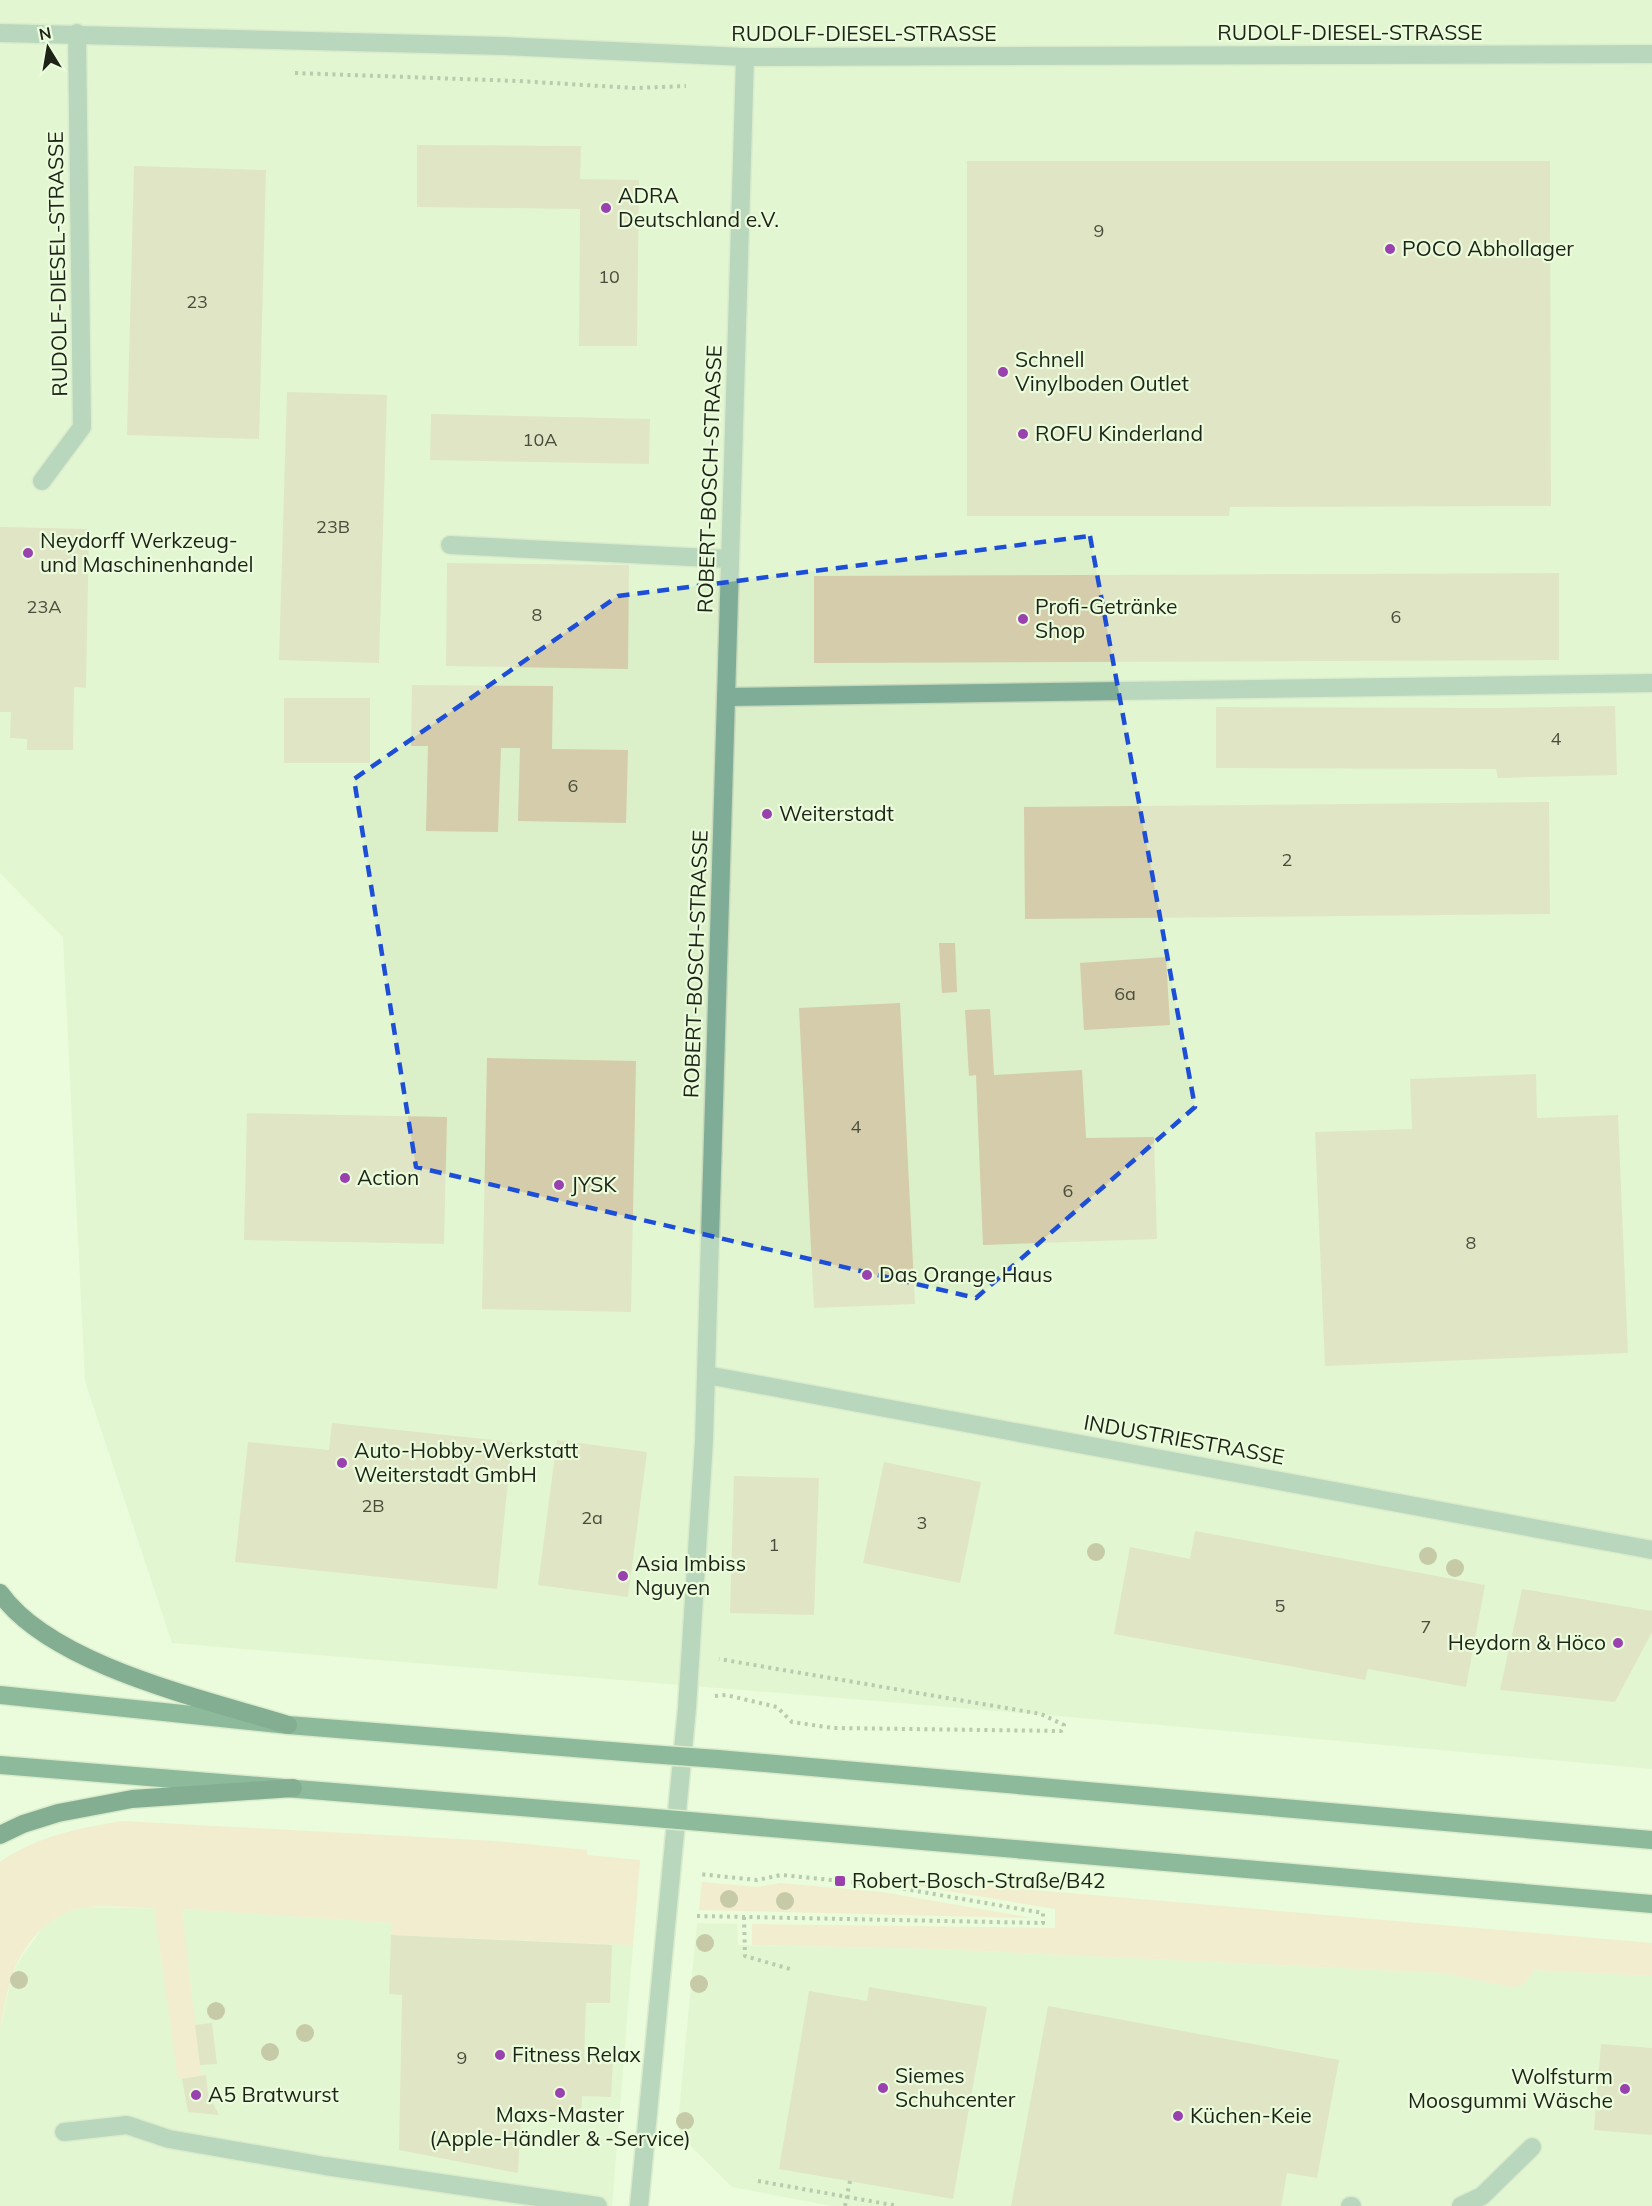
<svg xmlns="http://www.w3.org/2000/svg" width="1652" height="2206" viewBox="0 0 1652 2206" font-family="Mulish,sans-serif">
<style>
.built{fill:#dbefc8}
.green{fill:#fcdbbf}
.building{fill:#d4ccaa}
.lines{fill:none;stroke-linecap:round;stroke-linejoin:round}
.minor-casing{stroke:#c9d9bc;stroke-width:21}
.major-casing{stroke:#c9d9bc;stroke-width:21}
.highway-casing{stroke:#c9d9bc;stroke-width:21}
.path{stroke:#828e77;stroke-width:4;stroke-dasharray:3 4.5;stroke-linecap:butt}
.minor{stroke:#7fac97;stroke-width:18}
.major{stroke:#1e6b4e;stroke-width:18}
.highway{stroke:#0a5039;stroke-width:18}
.major-bridge-casing{stroke:#c9d9bc;stroke-width:21;stroke-linecap:butt}
.major-bridge{stroke:#1e6b4e;stroke-width:18}
.tree{fill:#9e8f69}
.marked{fill:none;stroke:#1d4ed8;stroke-width:4.5;stroke-dasharray:12 8;stroke-linejoin:round}
.poi-dot{fill:#9941ae;stroke:#eafcdb;stroke-width:2}
.labels{text-anchor:middle;stroke-width:4.5;stroke-linejoin:round;paint-order:stroke}
.number-label{font-size:18px;fill:#4b4d3c}
.street-label{font-size:21px;fill:#1d2317;stroke:#eafcdb}
.poi-label{font-size:21px;fill:#1d2317;stroke:#eafcdb;text-anchor:start}
</style>
<rect width="100%" height="100%" fill="#eafcdb"/>
<g class="built">
<polygon points="0,0 1652,0 1652,1769 1070,1717 172,1643 85,1381 63,937 0,873"/>
<polygon points="83,1907 181,1909 392,1923 392,1935 633,1945 612,2206 0,2206 0,2030 12,1975 21,1958 44,1926 64,1913"/>
<polygon points="697,1923 737,1924 738,1945 940,1949 1442,1973 1512,1987 1534,1970 1652,1976 1652,2206 832,2206 732,2187 680,2135 678,2123"/>
</g>
<g class="green">
<path d="M123 1821 495 1841 587 1850V1855L640 1860 633 1945 391 1935 392 1923 182 1909 201 2076 178 2079 154 1908C133 1908 100 1904 80 1908 48 1915 22 1945 12 1976 6 1994 3 2012 0 2030V1862C37 1836 79 1828 123 1821Z"/>
<path d="M895 1878 1652 1943V1976L1534 1970C1528 1980 1524 1986 1512 1987L1442 1973 940 1949 752 1945V1924L1055 1928V1909L894 1882Z"/>
<polygon points="702,1882 757,1887 780,1883 882,1892 1032,1918 699,1910"/>
</g>
<g class="building">
<polygon points="417,145 581,146 580,179 639,180 637,346 579,346 580,209 417,207"/>
<polygon points="967,161 1550,161 1551,506 1230,507 1229,516 967,516"/>
<polygon points="134,166 266,170 259,439 127,435"/>
<polygon points="287,392 387,395 379,663 279,660"/>
<polygon points="431,414 650,419 649,464 430,460"/>
<polygon points="0,527 89,529 86,688 74,687 73,750 27,750 27,739 10,738 11,712 0,712"/>
<polygon points="447,563 629,565 628,669 446,666"/>
<polygon points="1559,573 1559,660 814,663 814,576"/>
<polygon points="412,685 553,686 552,749 628,750 626,823 518,821 520,748 501,748 498,832 426,831 428,746 411,746"/>
<rect x="284" y="698" width="86" height="65"/>
<polygon points="1615,706 1617,775 1498,778 1496,769 1216,768 1216,707 1497,708"/>
<polygon points="1549,802 1550,914 1025,919 1024,807"/>
<polygon points="939,943 955,943 957,992 942,993"/>
<polygon points="1166,957 1170,1025 1084,1030 1080,963"/>
<polygon points="900,1003 915,1304 814,1308 799,1008"/>
<polygon points="990,1009 994,1075 1082,1070 1086,1138 1154,1137 1157,1239 983,1245 976,1075 969,1076 965,1010"/>
<polygon points="487,1058 636,1061 631,1312 482,1309"/>
<polygon points="1536,1074 1537,1118 1618,1115 1628,1353 1325,1366 1315,1132 1412,1129 1410,1079"/>
<polygon points="247,1113 447,1117 444,1244 244,1240"/>
<polygon points="332,1423 512,1442 497,1589 235,1562 248,1442 329,1450"/>
<polygon points="557,1440 647,1452 628,1597 538,1585"/>
<polygon points="884,1462 981,1482 960,1583 863,1563"/>
<polygon points="734,1476 819,1478 814,1615 730,1613"/>
<polygon points="1195,1531 1485,1585 1466,1687 1368,1669 1365,1680 1114,1634 1130,1547 1190,1559"/>
<polygon points="1522,1589 1652,1611 1652,1632 1615,1702 1500,1690"/>
<polygon points="391,1935 612,1945 610,2003 586,2003 584,2059 613,2061 611,2097 582,2096 581,2119 521,2117 518,2173 399,2150 402,1995 389,1994"/>
<polygon points="869,1987 987,2007 953,2199 779,2169 809,1991 867,2001"/>
<polygon points="1048,2006 1339,2060 1317,2178 1287,2173 1281,2206 1011,2206"/>
<polygon points="212,2023 217,2064 200,2065 195,2025"/>
<polygon points="1601,2044 1652,2048 1652,2135 1594,2130"/>
<polygon points="206,2075 208,2094 219,2115 188,2112 182,2079"/>
</g>
<g class="lines">
<g class="minor-casing">
<g id="minor">
<polyline points="0,33 503,46 745,57 1652,54"/>
<polyline points="42,481 82,427 77,33"/>
<polyline points="450,545 730,559"/>
<polyline points="726,697 1652,683"/>
<polyline points="707,1375 1652,1550"/>
<polyline points="64,2132 127,2125 169,2139 325,2166 598,2206"/>
<polyline points="639,2206 687,1708 704,1441 745,57"/>
<polyline points="1350,2206 1352,2206"/>
<polyline points="1461,2206 1482,2196 1532,2147"/>
</g>
</g>
<g class="major-casing">
<g id="major">
<polyline points="0,1695 288,1725 649,1754"/>
<polyline points="718,1759 1652,1840"/>
<polyline points="0,1765 643,1817"/>
<polyline points="713,1823 1652,1904"/>
</g>
</g>
<g class="highway-casing">
<g id="highway">
<path d="M0 1593C52 1666 205 1699 288 1725"/>
<polyline points="0,1835 23,1824 58,1813 132,1799 293,1788"/>
</g>
</g>
<g class="path">
<polyline points="295,73 518,81 634,88 686,86"/>
<polyline points="715,1696 726,1695 777,1707 792,1722 833,1728 1061,1731 1064,1725 1041,1714 719,1659"/>
<polyline points="697,1916 1043,1923 1043,1913 882,1885 781,1875 757,1880 699,1874"/>
<polyline points="744,1917 745,1956 790,1969"/>
<polyline points="758,2181 898,2206"/>
<polyline points="845,2206 850,2181"/>
</g>
<use href="#minor" class="minor"/>
<use href="#major" class="major"/>
<use href="#highway" class="highway"/>
<g class="major-bridge-casing">
<g id="major-bridge">
<polyline points="649,1754 718,1759"/>
<polyline points="643,1817 713,1823"/>
</g>
</g>
<use href="#major-bridge" class="major-bridge"/>
</g>
<g class="tree">
<circle cx="1096" cy="1552" r="9"/>
<circle cx="1428" cy="1556" r="9"/>
<circle cx="1455" cy="1568" r="9"/>
<circle cx="729" cy="1899" r="9"/>
<circle cx="785" cy="1901" r="9"/>
<circle cx="705" cy="1943" r="9"/>
<circle cx="19" cy="1980" r="9"/>
<circle cx="699" cy="1984" r="9"/>
<circle cx="216" cy="2011" r="9"/>
<circle cx="305" cy="2033" r="9"/>
<circle cx="270" cy="2052" r="9"/>
<circle cx="685" cy="2121" r="9"/>
</g>
<path d="M0 0H1652V2206H0ZM1090 536 1195 1107 976 1298 416 1167 354 779 618 596Z" fill="#eafcdb" fill-opacity=".55" fill-rule="evenodd"/>
<path class="marked" d="M1090 536 1195 1107 976 1298 416 1167 354 779 618 596Z"/>
<g class="poi-dot">
<circle cx="606" cy="208" r="6"/>
<circle cx="1390" cy="249" r="6"/>
<circle cx="1003" cy="372" r="6"/>
<circle cx="1023" cy="434" r="6"/>
<circle cx="28" cy="553" r="6"/>
<circle cx="1023" cy="619" r="6"/>
<circle cx="767" cy="814" r="6"/>
<circle cx="345" cy="1178" r="6"/>
<circle cx="559" cy="1185" r="6"/>
<circle cx="867" cy="1275" r="6"/>
<circle cx="342" cy="1463" r="6"/>
<circle cx="623" cy="1576" r="6"/>
<circle cx="1618" cy="1643" r="6"/>
<rect x="834" y="1875" width="12" height="12" rx="3"/>
<circle cx="500" cy="2055" r="6"/>
<circle cx="883" cy="2088" r="6"/>
<circle cx="1625" cy="2089" r="6"/>
<circle cx="560" cy="2093" r="6"/>
<circle cx="196" cy="2095" r="6"/>
<circle cx="1178" cy="2116" r="6"/>
</g>
<g class="labels">
<g class="number-label">
<text x="1099" y="237">9</text>
<text x="609" y="283">10</text>
<text x="197" y="308">23</text>
<text x="540" y="446">10A</text>
<text x="333" y="533">23B</text>
<text x="44" y="613">23A</text>
<text x="537" y="621">8</text>
<text x="1396" y="623">6</text>
<text x="1556" y="745">4</text>
<text x="573" y="792">6</text>
<text x="1287" y="866">2</text>
<text x="1125" y="1000">6a</text>
<text x="856" y="1133">4</text>
<text x="1068" y="1197">6</text>
<text x="1471" y="1249">8</text>
<text x="373" y="1512">2B</text>
<text x="592" y="1524">2a</text>
<text x="922" y="1529">3</text>
<text x="774" y="1551">1</text>
<text x="1280" y="1612">5</text>
<text x="1426" y="1633">7</text>
<text x="462" y="2064">9</text>
</g>
<g class="street-label">
<text x="1350" y="40">RUDOLF-DIESEL-STRASSE</text>
<text x="864" y="41">RUDOLF-DIESEL-STRASSE</text>
<text transform="translate(58 264) rotate(-91)" y="7">RUDOLF-DIESEL-STRASSE</text>
<text transform="translate(710 479) rotate(-88)" y="7">ROBERT-BOSCH-STRASSE</text>
<text transform="translate(696 964) rotate(-88)" y="7">ROBERT-BOSCH-STRASSE</text>
<text transform="translate(1184 1440) rotate(10)" y="7">INDUSTRIESTRASSE</text>
</g>
<g class="poi-label">
<text x="618" y="203">ADRA<tspan x="618" dy="24">Deutschland e.V.</tspan></text>
<text x="1402" y="256">POCO Abhollager</text>
<text x="1015" y="367">Schnell<tspan x="1015" dy="24">Vinylboden Outlet</tspan></text>
<text x="1035" y="441">ROFU Kinderland</text>
<text x="40" y="548">Neydorff Werkzeug-<tspan x="40" dy="24">und Maschinenhandel</tspan></text>
<text x="1035" y="614">Profi-Getränke<tspan x="1035" dy="24">Shop</tspan></text>
<text x="779" y="821">Weiterstadt</text>
<text x="357" y="1185">Action</text>
<text x="571" y="1192">JYSK</text>
<text x="879" y="1282">Das Orange Haus</text>
<text x="354" y="1458">Auto-Hobby-Werkstatt<tspan x="354" dy="24">Weiterstadt GmbH</tspan></text>
<text x="635" y="1571">Asia Imbiss<tspan x="635" dy="24">Nguyen</tspan></text>
<text x="1606" y="1650" text-anchor="end">Heydorn &amp; Höco</text>
<text x="852" y="1888">Robert-Bosch-Straße/B42</text>
<text x="512" y="2062">Fitness Relax</text>
<text x="895" y="2083">Siemes<tspan x="895" dy="24">Schuhcenter</tspan></text>
<text x="1613" y="2084" text-anchor="end">Wolfsturm<tspan x="1613" dy="24">Moosgummi Wäsche</tspan></text>
<text x="208" y="2102">A5 Bratwurst</text>
<text x="560" y="2122" text-anchor="middle">Maxs-Master<tspan x="560" dy="24">(Apple-Händler &amp; -Service)</tspan></text>
<text x="1190" y="2123">Küchen-Keie</text>
</g>
</g>
<g transform="translate(48 48) rotate(349)" stroke="#eafcdb" stroke-width="4.5" paint-order="stroke">
<path d="M0-4.5L10 22L0 15L-10 22Z" fill="#1d2317"/>
<text y="-9" font-size="16" font-weight="bold" text-anchor="middle" fill="#1d2317">N</text>
</g>
</svg>
